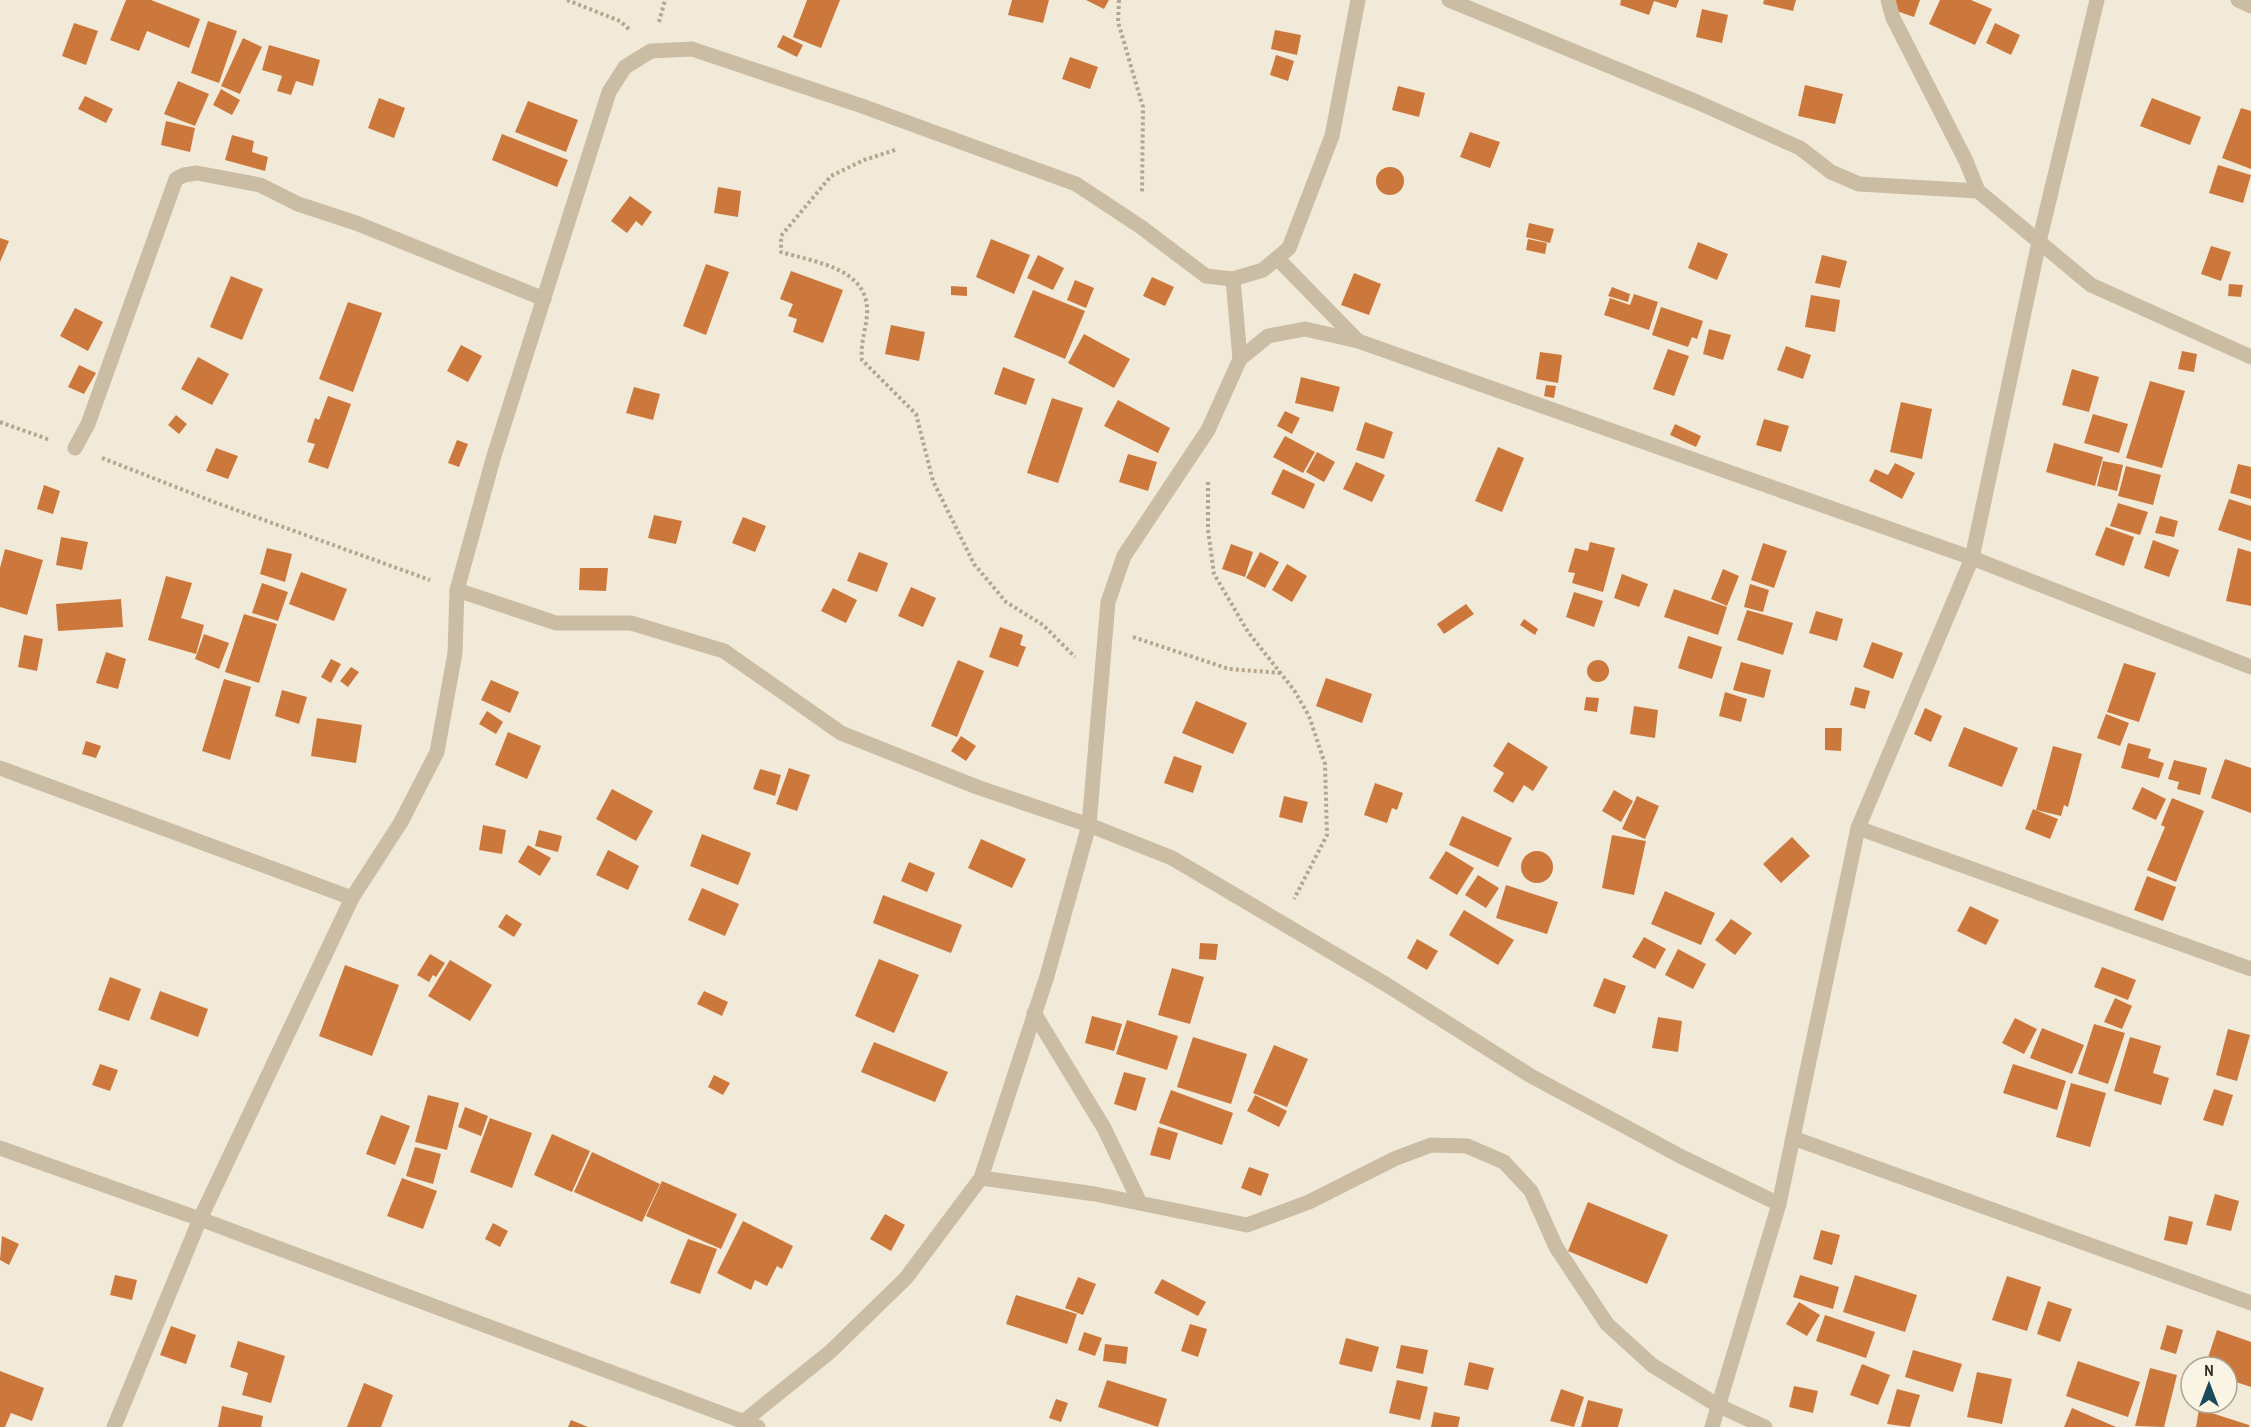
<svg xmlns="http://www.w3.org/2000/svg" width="2251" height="1427" viewBox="0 0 2251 1427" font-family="'Archivo Narrow',sans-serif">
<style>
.building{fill:#cc783d}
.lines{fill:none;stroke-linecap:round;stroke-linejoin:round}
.path{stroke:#b7a68e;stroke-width:4;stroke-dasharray:3 3;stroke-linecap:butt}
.minor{stroke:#cbbca4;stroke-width:15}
</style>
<rect width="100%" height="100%" fill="#f2ead8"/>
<g class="building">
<polygon points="126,0 151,0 200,19 189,48 147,31 139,51 110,40"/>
<polygon points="807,0 840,0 821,48 793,37"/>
<polygon points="1012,0 1049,0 1043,23 1008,15"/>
<polygon points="1086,0 1109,0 1104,9"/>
<polygon points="1621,0 1679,0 1676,8 1654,1 1649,15 1620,5"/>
<polygon points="1764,0 1796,0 1793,11 1763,4"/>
<polygon points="1894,0 1920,0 1914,17 1891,9"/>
<polygon points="1940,0 1971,0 1992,9 1975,45 1929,24"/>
<polygon points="1702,9 1728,15 1722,43 1696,37"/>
<polygon points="208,21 237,31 219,83 191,73"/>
<polygon points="74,23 98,31 86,65 62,56"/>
<polygon points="1995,23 2020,35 2011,55 1986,43"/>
<polygon points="1275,30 1301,35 1297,55 1271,49"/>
<polygon points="783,35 803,45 797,57 777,47"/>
<polygon points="243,38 262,47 240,94 221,86"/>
<polygon points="269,45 320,60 313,86 296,81 291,95 277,91 282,76 262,70"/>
<polygon points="1276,55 1294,61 1288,81 1270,75"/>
<polygon points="1070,57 1098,67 1090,89 1062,79"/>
<polygon points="178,81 209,94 195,126 164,114"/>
<polygon points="1805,85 1843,94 1835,124 1798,116"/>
<polygon points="1398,86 1425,93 1419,117 1392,110"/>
<polygon points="221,89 240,100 232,115 213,105"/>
<polygon points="85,96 113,109 106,123 78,109"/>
<polygon points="379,98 405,108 394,138 368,128"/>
<polygon points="2152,98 2201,117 2190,145 2140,126"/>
<polygon points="528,101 578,120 566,152 515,132"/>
<polygon points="2241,108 2251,111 2251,169 2222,158"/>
<polygon points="166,121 195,128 190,152 161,145"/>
<polygon points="1470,132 1500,142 1490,168 1460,157"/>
<polygon points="502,134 568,160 557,187 492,160"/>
<polygon points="232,135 254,141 252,152 268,157 265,171 225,160"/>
<polygon points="2218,165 2251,175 2243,203 2209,193"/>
<circle cx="1390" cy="181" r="14"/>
<polygon points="718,187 741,191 738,217 714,213"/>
<polygon points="630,196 652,212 642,226 636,221 627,233 611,221"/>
<polygon points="1529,223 1554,229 1550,243 1526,237"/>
<polygon points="0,238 9,241 0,262"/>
<polygon points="991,239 1030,255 1014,294 976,277"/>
<polygon points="1528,239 1547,243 1545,254 1526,250"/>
<polygon points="1698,242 1728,254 1717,280 1688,268"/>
<polygon points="2211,246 2231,252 2221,281 2201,274"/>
<polygon points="1038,255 1064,268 1053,290 1027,278"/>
<polygon points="1822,255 1847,261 1840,288 1815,283"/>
<polygon points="706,264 729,272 706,335 683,326"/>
<polygon points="791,271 843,290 823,343 793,332 797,319 788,316 793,304 780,299"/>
<polygon points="1354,273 1381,284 1369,315 1341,305"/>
<polygon points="231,276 263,289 242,340 210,327"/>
<polygon points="1152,277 1174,287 1165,306 1143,296"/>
<polygon points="1075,280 1094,288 1086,308 1067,300"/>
<polygon points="2229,284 2243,285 2241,297 2228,296"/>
<polygon points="951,286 967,287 967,296 951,295"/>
<polygon points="1612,287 1630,294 1628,302 1608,296"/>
<polygon points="1033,290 1085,311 1065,359 1014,337"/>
<polygon points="1634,294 1658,302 1649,330 1604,315 1610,298 1630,305"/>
<polygon points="1811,295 1840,300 1835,332 1805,327"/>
<polygon points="348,302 382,313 353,392 319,379"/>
<polygon points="1661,307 1703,321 1697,339 1692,337 1688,347 1652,335"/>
<polygon points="75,308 103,322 88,351 60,336"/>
<polygon points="891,325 925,332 919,361 885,354"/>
<polygon points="1709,329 1731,335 1723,360 1703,354"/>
<polygon points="1084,334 1130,359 1114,388 1068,363"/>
<polygon points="461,345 482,356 468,382 447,371"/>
<polygon points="1786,346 1811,355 1803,379 1777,370"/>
<polygon points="1668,349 1689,356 1674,396 1653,389"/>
<polygon points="2182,351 2197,354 2194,372 2178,369"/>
<polygon points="1540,352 1562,355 1558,383 1536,379"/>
<polygon points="198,357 229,374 212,405 181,389"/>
<polygon points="79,365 96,373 84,394 68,387"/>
<polygon points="1003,367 1035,379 1026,405 994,394"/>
<polygon points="2072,369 2099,377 2089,412 2062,405"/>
<polygon points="1301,377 1340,387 1333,412 1295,403"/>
<polygon points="2150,381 2185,391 2162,468 2126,458"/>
<polygon points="1546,385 1556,386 1554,398 1544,396"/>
<polygon points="634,387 660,394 653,420 626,413"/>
<polygon points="328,396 351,404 328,469 308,462 315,444 307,442 315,418 319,420"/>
<polygon points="1052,398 1083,408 1058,483 1027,473"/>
<polygon points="1118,400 1170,428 1158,453 1104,426"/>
<polygon points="1901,402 1932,409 1922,459 1890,452"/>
<polygon points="1285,411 1300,418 1292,434 1277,426"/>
<polygon points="2093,414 2128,424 2119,453 2084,443"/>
<polygon points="176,415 187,424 179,434 168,425"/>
<polygon points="1764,419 1789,426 1781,452 1756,445"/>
<polygon points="1365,422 1393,432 1384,459 1356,450"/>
<polygon points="1675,424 1701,436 1696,447 1670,435"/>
<polygon points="1285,436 1315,452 1303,473 1273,457"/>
<polygon points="457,440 468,444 459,467 448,463"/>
<polygon points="2054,443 2103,457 2095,486 2046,472"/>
<polygon points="1498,447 1524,458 1502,512 1475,501"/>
<polygon points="216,448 238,456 228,479 206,471"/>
<polygon points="1317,452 1335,462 1324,482 1306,472"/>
<polygon points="1128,454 1157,462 1148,491 1119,482"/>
<polygon points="2103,461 2123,465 2117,491 2097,486"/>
<polygon points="1356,462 1385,475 1372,502 1343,489"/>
<polygon points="1895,463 1915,473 1902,499 1869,481 1875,469 1888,475"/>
<polygon points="2238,464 2251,467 2251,499 2230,493"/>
<polygon points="2126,466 2161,475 2153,505 2118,496"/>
<polygon points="1283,469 1315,484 1304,509 1271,494"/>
<polygon points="44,485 60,491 53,514 37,509"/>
<polygon points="2229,499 2251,506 2251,541 2218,530"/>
<polygon points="2118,503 2148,512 2140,535 2110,526"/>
<polygon points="654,515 682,521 676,544 648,538"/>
<polygon points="2160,516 2178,521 2174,537 2155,533"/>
<polygon points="743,517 766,526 755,552 732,543"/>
<polygon points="2106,527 2134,537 2124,566 2095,555"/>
<polygon points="61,537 88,542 82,570 56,565"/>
<polygon points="2153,540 2179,550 2169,577 2144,568"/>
<polygon points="1590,542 1615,548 1603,592 1572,583 1575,573 1568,572 1575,548 1588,551"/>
<polygon points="1763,543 1787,551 1774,588 1751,580"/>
<polygon points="1231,544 1253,552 1245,577 1222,569"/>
<polygon points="267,548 292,554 285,582 260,574"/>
<polygon points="2238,548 2251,552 2251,606 2226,601"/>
<polygon points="5,549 43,560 27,615 0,607 0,568"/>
<polygon points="859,552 888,563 877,592 847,581"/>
<polygon points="1260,552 1279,562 1265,588 1246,578"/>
<polygon points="1287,564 1307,576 1292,602 1272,590"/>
<polygon points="580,568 608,568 606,591 579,590"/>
<polygon points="1723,569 1739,576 1727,606 1711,599"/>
<polygon points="301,572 347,589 334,621 289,604"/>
<polygon points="1622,574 1648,584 1639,607 1614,598"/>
<polygon points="166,576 192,583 181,618 204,625 196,654 148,640"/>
<polygon points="262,583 288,592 278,621 252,613"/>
<polygon points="1750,584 1769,590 1763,612 1744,607"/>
<polygon points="911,587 936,598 923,627 898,616"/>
<polygon points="833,588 857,600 846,623 821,611"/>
<polygon points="1674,589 1727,607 1718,635 1664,617"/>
<polygon points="1574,592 1603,601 1594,627 1566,617"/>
<polygon points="121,599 123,627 58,631 56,604"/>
<polygon points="1466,604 1474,614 1444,634 1437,624"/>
<polygon points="1747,610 1793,623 1783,655 1737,640"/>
<polygon points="1816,611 1843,619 1837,641 1809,633"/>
<polygon points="244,614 277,624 259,683 225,672"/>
<polygon points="1524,619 1538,629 1535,635 1520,625"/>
<polygon points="1000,627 1023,635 1020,645 1026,647 1018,667 989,657"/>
<polygon points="204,634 229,643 219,669 195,659"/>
<polygon points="24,635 43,639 37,671 18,667"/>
<polygon points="1688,636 1722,647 1712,679 1678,668"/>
<polygon points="1872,642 1903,653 1893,679 1863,667"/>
<polygon points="106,652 126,659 118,689 96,683"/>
<polygon points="331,659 341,664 331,683 321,677"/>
<polygon points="958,660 984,671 957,737 931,726"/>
<circle cx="1598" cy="671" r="11"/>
<polygon points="1741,662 1771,670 1764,698 1733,690"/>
<polygon points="2124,663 2156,673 2139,722 2107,712"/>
<polygon points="351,667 359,672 348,687 340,681"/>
<polygon points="1326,678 1372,694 1362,723 1316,706"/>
<polygon points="224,679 251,687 230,760 202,751"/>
<polygon points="491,680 519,692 510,713 481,700"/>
<polygon points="1855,687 1870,691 1865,709 1850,705"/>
<polygon points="282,690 307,697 299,724 275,716"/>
<polygon points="1725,692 1747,699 1741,722 1719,716"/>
<polygon points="1586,697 1599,698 1597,712 1584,710"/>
<polygon points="1196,701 1247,723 1233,754 1182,733"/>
<polygon points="1634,706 1658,710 1655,738 1630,734"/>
<polygon points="1925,708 1942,716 1931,742 1914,734"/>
<polygon points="487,711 503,722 496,734 479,724"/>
<polygon points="2106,714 2129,723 2120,746 2097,738"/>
<polygon points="317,718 362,725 356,763 311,756"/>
<polygon points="1964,727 2018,748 2002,787 1948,766"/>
<polygon points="1825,728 1842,728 1841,751 1825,750"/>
<polygon points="508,732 541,746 527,779 495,765"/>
<polygon points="961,736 976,746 966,761 951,751"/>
<polygon points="86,741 101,746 96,758 82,754"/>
<polygon points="1508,742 1548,767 1533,791 1524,785 1513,803 1493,791 1504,773 1493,766"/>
<polygon points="2128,743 2151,749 2148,758 2164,763 2159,778 2121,768"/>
<polygon points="2053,746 2082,754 2068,807 2064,805 2061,816 2036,810"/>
<polygon points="1174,756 1202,766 1193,793 1164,783"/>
<polygon points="2225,759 2251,768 2251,813 2211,798"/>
<polygon points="2174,760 2207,768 2200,795 2177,789 2179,782 2168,779"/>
<polygon points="789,768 810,775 797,811 776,804"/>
<polygon points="760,769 781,775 775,796 753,789"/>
<polygon points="1375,783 1403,793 1397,810 1392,808 1387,823 1364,815"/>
<polygon points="2142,787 2166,799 2156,820 2132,809"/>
<polygon points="612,789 653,811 636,841 596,819"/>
<polygon points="1614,790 1633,801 1621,822 1602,811"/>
<polygon points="1284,796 1308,802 1302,823 1279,817"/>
<polygon points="1637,796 1659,806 1645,839 1622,829"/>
<polygon points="2172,798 2204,811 2176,882 2147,870 2165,827 2161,825"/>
<polygon points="2033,809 2058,819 2050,839 2025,829"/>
<polygon points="1462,816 1512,838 1498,867 1449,845"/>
<polygon points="483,825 506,830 502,854 479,850"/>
<polygon points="539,830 562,836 558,852 535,846"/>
<polygon points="702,834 751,853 738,885 690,866"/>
<polygon points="1612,835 1646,841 1634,895 1602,888"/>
<polygon points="1792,837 1810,856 1781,883 1763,864"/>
<polygon points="981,839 1026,859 1012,888 968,868"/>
<polygon points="528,845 551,858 540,876 518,862"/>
<polygon points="608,850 639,866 628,890 596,875"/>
<polygon points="1446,851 1474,868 1457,895 1429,878"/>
<circle cx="1537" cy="867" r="16"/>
<polygon points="909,862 935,873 927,892 901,881"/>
<polygon points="1478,875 1499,888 1486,908 1465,895"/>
<polygon points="2147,876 2176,887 2163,921 2134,910"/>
<polygon points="1506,885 1558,902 1547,934 1496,918"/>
<polygon points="702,888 739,904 725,936 688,920"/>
<polygon points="1665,891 1715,913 1701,945 1651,924"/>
<polygon points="883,895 962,925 951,953 873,923"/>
<polygon points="1970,906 1999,920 1986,945 1957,931"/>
<polygon points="1464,910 1514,940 1498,965 1449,935"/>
<polygon points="506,914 522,924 514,937 498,927"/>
<polygon points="1731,919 1752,933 1735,955 1715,940"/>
<polygon points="1644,937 1666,949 1655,969 1632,957"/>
<polygon points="1417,939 1438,951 1427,970 1407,958"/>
<polygon points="1200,943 1218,944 1216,960 1199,959"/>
<polygon points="1678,949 1706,964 1693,989 1665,975"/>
<polygon points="430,954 445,963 436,977 433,975 429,982 417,975"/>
<polygon points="879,959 919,975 894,1033 855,1016"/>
<polygon points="450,960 492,985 470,1021 428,996"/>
<polygon points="345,965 399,985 372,1056 319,1036"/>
<polygon points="2102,967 2136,980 2128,1000 2094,987"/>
<polygon points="1172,968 1204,977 1190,1024 1158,1015"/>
<polygon points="110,977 141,989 129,1021 98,1010"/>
<polygon points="1604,978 1626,986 1615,1014 1593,1006"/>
<polygon points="160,991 208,1009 198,1037 150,1019"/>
<polygon points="704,991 728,1002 722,1016 697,1004"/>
<polygon points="2115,998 2132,1006 2122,1029 2104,1022"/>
<polygon points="1092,1016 1122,1024 1114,1051 1085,1043"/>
<polygon points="1658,1017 1682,1021 1678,1052 1652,1048"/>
<polygon points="2015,1018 2037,1029 2024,1054 2002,1043"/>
<polygon points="1127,1020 1178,1036 1167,1070 1116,1054"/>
<polygon points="2094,1024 2125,1033 2108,1084 2078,1074"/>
<polygon points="2042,1028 2084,1045 2072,1074 2030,1058"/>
<polygon points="2228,1029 2250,1035 2237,1081 2216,1075"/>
<polygon points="1193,1037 1247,1054 1231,1104 1177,1087"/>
<polygon points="2130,1037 2161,1046 2153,1073 2169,1078 2161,1105 2114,1091"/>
<polygon points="874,1042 948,1072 935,1102 861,1072"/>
<polygon points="1274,1045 1308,1059 1287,1107 1253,1093"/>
<polygon points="100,1064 118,1070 110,1091 92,1085"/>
<polygon points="2013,1064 2066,1081 2057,1110 2003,1093"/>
<polygon points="1124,1072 1146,1078 1136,1111 1114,1104"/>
<polygon points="714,1075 730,1083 723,1095 708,1087"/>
<polygon points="2071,1083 2106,1093 2090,1147 2056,1137"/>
<polygon points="2214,1089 2233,1095 2223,1126 2203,1120"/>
<polygon points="1171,1090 1233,1113 1222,1145 1159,1123"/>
<polygon points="428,1095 459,1103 447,1150 415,1142"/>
<polygon points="1255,1095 1287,1111 1279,1127 1247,1111"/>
<polygon points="465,1107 488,1116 481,1136 458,1127"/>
<polygon points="381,1115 410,1126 395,1165 366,1154"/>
<polygon points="490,1118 532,1133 512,1188 470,1172"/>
<polygon points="1158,1127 1178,1133 1170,1160 1150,1155"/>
<polygon points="552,1134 590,1151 572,1192 534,1175"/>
<polygon points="415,1147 441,1154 433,1184 406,1176"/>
<polygon points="592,1152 660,1184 642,1222 574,1192"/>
<polygon points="1249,1167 1269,1174 1261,1196 1241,1188"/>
<polygon points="402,1178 437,1191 423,1229 387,1216"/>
<polygon points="662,1181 737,1214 721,1249 646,1216"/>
<polygon points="2215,1194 2239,1201 2231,1231 2206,1225"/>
<polygon points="1588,1202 1668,1235 1647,1284 1568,1251"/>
<polygon points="885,1214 905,1225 891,1251 870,1239"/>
<polygon points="2169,1216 2193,1222 2187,1245 2164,1240"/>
<polygon points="743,1221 793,1246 782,1269 777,1266 767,1286 755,1280 751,1290 717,1273"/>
<polygon points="493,1223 508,1231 500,1247 485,1239"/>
<polygon points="1821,1230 1840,1235 1832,1265 1813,1259"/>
<polygon points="2,1236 19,1244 9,1265 0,1260"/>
<polygon points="688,1239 717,1249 700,1294 670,1283"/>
<polygon points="115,1275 137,1280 132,1300 110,1295"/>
<polygon points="1800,1275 1839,1287 1833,1309 1793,1297"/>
<polygon points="1855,1275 1917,1295 1905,1332 1843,1312"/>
<polygon points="2007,1276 2041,1287 2027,1331 1992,1320"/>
<polygon points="1078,1277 1096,1284 1083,1315 1065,1308"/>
<polygon points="1162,1279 1206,1302 1198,1316 1154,1293"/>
<polygon points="1016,1295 1077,1314 1067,1344 1006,1324"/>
<polygon points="2048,1301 2072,1309 2060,1342 2037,1334"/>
<polygon points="1799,1302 1820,1315 1807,1336 1786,1324"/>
<polygon points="1825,1315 1875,1332 1866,1358 1816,1341"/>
<polygon points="1190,1324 1207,1329 1198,1357 1181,1351"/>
<polygon points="2167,1325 2183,1330 2176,1354 2160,1349"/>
<polygon points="171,1326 196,1335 186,1364 160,1355"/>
<polygon points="2217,1330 2251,1342 2251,1387 2227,1379 2227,1367 2205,1367"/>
<polygon points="1084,1332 1102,1338 1095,1356 1078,1350"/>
<polygon points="1346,1338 1379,1347 1372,1372 1339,1364"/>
<polygon points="238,1341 285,1356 271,1403 242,1395 248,1373 230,1367"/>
<polygon points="1105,1344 1128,1347 1126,1364 1103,1361"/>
<polygon points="1401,1345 1428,1350 1423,1374 1396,1368"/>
<polygon points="1913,1350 1962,1364 1953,1392 1905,1377"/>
<polygon points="2078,1361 2140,1382 2128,1417 2066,1396"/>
<polygon points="1469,1362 1494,1368 1488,1390 1464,1385"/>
<polygon points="1862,1364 1890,1375 1878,1405 1850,1395"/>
<polygon points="2150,1368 2177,1375 2164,1427 2135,1426"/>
<polygon points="0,1371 44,1388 32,1421 11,1413 5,1427 0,1427"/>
<polygon points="1977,1372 2012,1379 2002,1424 1967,1417"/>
<polygon points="1107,1380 1167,1399 1158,1427 1098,1407"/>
<polygon points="1397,1380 1428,1387 1420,1420 1389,1413"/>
<polygon points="364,1383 393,1395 381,1427 347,1427"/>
<polygon points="1794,1386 1818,1391 1813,1413 1789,1407"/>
<polygon points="1561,1389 1584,1397 1574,1427 1550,1421"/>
<polygon points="1897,1389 1920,1395 1910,1427 1887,1424"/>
<polygon points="1056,1399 1068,1403 1061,1422 1049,1418"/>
<polygon points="1588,1400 1623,1409 1618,1427 1581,1427"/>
<polygon points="222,1406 263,1416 261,1427 218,1427"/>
<polygon points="2072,1408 2116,1427 2064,1427"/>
<polygon points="2199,1409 2249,1425 2249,1427 2196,1427"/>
<polygon points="1434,1412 1460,1417 1458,1427 1431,1427"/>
<polygon points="571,1420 588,1427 568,1427"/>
</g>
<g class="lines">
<g class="path">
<polyline points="567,0 620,21 631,31"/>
<polyline points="1119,0 1118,22 1143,107 1142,193"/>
<polyline points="659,22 665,0"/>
<path d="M895 150 864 160 831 176 781 236V252C814 262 870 268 867 314 866 330 860 344 862 360L916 414 933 481 974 564 1006 602 1043 625 1075 657"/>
<polyline points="0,422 50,440"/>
<polyline points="102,458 214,502 430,580"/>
<polyline points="1208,482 1208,530 1214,574 1248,632 1294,690 1309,716 1325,764 1327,835 1294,899"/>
<polyline points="1133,637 1229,669 1281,673"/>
</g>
<g class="minor">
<polyline points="1449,0 1697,102 1800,148 1831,172 1859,184 1978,191"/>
<polyline points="1888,0 1893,18 1966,161 1978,191 2091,285 2251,357"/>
<polyline points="2238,0 2251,6"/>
<polyline points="1277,258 1358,341"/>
<polyline points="1233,279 1240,359"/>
<polyline points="75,448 88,424 176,179 184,175 197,173 260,185 298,204 356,223 544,299"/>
<polyline points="457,590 556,623 631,623 724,651 841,733 977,787 1089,825 1172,858 1387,985 1531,1076 1682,1157 1779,1204"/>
<polyline points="0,768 352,898"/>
<polyline points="1858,828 2251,969"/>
<polyline points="1034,1013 1104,1128 1140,1203"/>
<polyline points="1793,1138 2251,1303"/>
<polyline points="0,1148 200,1219 758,1427"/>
<polyline points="981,1178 1095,1194 1247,1225 1309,1202 1394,1159 1431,1145 1467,1146 1504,1162 1531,1191 1556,1247 1607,1324 1652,1365 1717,1405 1765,1427"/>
<polyline points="743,1422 830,1352 906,1278 981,1178 1047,976 1089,825 1108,602 1124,556 1208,430 1240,359 1268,336 1305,329 1358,341 1972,558 2251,667"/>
<polyline points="114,1427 200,1219 352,898 401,822 437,752 455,653 457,590 493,459 609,92 625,67 651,51 692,49 862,106 1076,184 1141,227 1206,276 1233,279 1263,270 1289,248 1332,136 1358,0"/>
<polyline points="1712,1427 1779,1204 1858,828 1972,558 2039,242 2097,0"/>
</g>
</g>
<g transform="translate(2209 1385)"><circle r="28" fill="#faf4e4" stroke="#aca498" stroke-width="1.5"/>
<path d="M0-4.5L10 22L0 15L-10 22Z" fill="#1a4a59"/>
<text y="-9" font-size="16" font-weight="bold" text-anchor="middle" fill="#362d26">N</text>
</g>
</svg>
